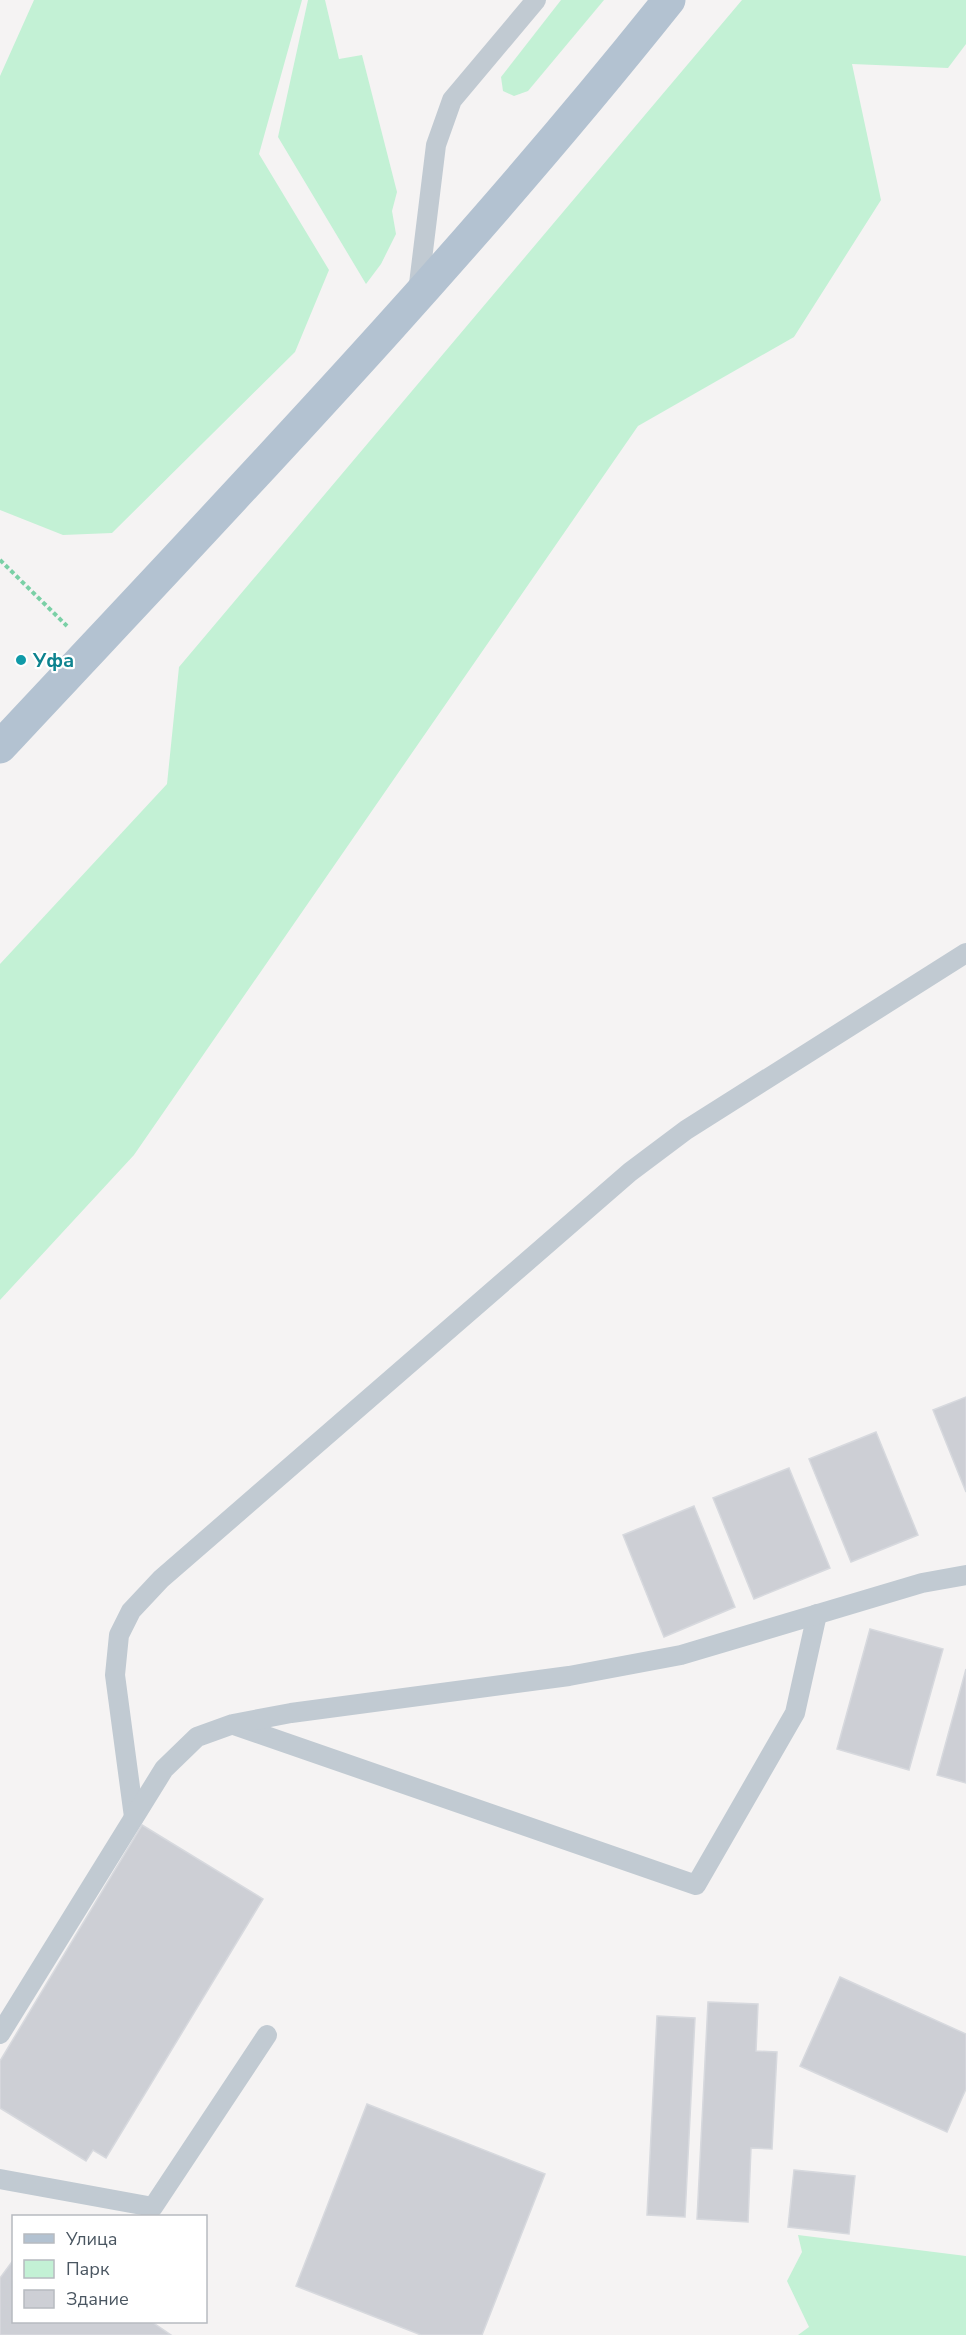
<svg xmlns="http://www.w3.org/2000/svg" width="966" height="2335" viewBox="0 0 966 2335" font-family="'Nunito Sans',sans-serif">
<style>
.green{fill:#c3f1d5}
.building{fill:#cdcfd5;stroke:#d7d9de;stroke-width:1.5}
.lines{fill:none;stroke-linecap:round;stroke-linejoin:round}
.path{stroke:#7ad0a6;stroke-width:4;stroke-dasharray:4.5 3;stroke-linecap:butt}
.service{stroke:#c1cad2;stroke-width:20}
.primary{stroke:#b3c2d1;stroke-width:33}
.culture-dot{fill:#0f9aa8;stroke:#fff;stroke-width:2}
.labels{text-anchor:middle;stroke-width:4.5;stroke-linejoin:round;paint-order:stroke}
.culture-label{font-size:20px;font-weight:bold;fill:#0d838f;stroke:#fff;text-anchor:start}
</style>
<rect width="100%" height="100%" fill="#f5f3f3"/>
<g class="green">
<polygon points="34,0 302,0 259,154 329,270 295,352 112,533 63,535 0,510 0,76"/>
<polygon points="308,0 325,0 339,59 362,55 397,192 392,211 396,234 381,264 366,284 278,137"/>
<polygon points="561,0 604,0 528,91 514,96 503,91 501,77"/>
<polygon points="742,0 966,0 966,44 948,68 852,64 881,200 794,337 638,426 134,1155 0,1300 0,964 167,784 179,667"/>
<polygon points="798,2235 966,2256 966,2335 798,2335 809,2327 787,2281 802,2252"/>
</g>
<g class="building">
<polygon points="966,1397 966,1492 933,1410"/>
<polygon points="876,1432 918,1535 851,1562 809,1459"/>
<polygon points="789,1468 830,1568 754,1599 713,1498"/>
<polygon points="694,1506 735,1607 664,1637 623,1535"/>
<polygon points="870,1629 943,1649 909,1770 837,1749"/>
<polygon points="966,1669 966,1783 937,1775"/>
<polygon points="142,1825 263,1899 106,2158 93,2150 86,2161 0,2108 0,2061"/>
<polygon points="840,1977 966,2034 966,2089 947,2132 800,2066"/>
<polygon points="708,2002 758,2004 756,2051 777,2052 772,2149 751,2148 748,2222 697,2219"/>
<polygon points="657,2016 695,2018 685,2217 647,2215"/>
<polygon points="367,2104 545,2174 482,2335 421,2335 296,2286"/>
<polygon points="794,2170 855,2176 849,2234 788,2227"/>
<polygon points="14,2259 14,2322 152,2322 171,2335 0,2335 0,2278"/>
</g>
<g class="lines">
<polyline class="path" points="0,560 67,626"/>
<g class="service">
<polyline points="418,292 436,145 452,100 536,0"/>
<polyline points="234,1725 696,1885 795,1713 817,1614"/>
<polyline points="134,1817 115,1675 119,1635 131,1611 161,1579 630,1172 686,1130 966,953"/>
<polyline points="0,2034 164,1769 197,1737 233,1724 291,1713 569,1676 681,1655 922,1583 966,1575"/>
<polyline points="0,2179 153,2207 267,2035"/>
</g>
<path class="primary" d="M0 747C228 503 460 262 669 0"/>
</g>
<circle class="culture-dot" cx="21" cy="660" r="6"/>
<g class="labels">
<g class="culture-label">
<text x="33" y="667">Уфа</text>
</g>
</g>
<rect x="12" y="2215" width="195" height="108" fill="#ffffff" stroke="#b7bbc0" stroke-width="1.5"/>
<rect x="24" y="2234" width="30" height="9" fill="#b3c2d1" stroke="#b7bbc0" stroke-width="1.5"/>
<text x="66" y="2245" font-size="18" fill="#4a5661">Улица</text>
<rect x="24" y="2260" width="30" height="18" fill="#c3f1d5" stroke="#b7bbc0" stroke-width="1.5"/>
<text x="66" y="2275" font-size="18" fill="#4a5661">Парк</text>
<rect x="24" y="2290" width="30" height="18" fill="#cdcfd5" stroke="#b7bbc0" stroke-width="1.5"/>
<text x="66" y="2305" font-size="18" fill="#4a5661">Здание</text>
</svg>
